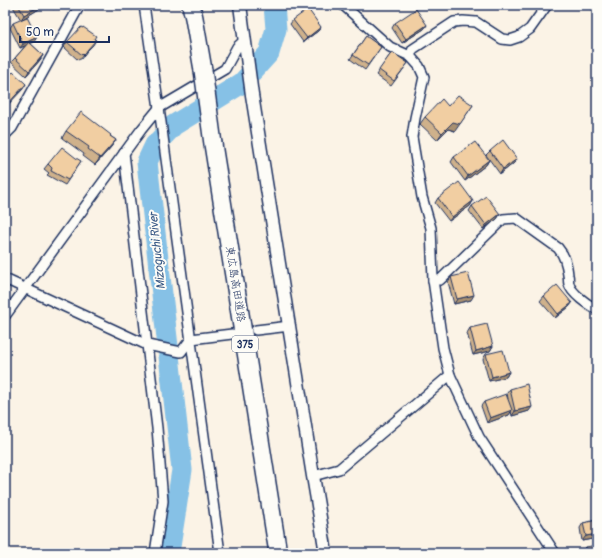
<svg xmlns="http://www.w3.org/2000/svg" width="602" height="558" viewBox="0 0 602 558" font-family="Pangolin,'Klee One',sans-serif">
<style>
.lines{fill:none;stroke-linecap:round;stroke-linejoin:round}
.river{stroke:#86c1e6;stroke-width:21}
.minor-casing{stroke:#1b2f5e;stroke-width:12}
.tertiary-casing{stroke:#1b2f5e;stroke-width:15}
.motorway-casing{stroke:#1b2f5e;stroke-width:20}
.minor{stroke:#fdfcf7;stroke-width:9}
.tertiary{stroke:#fdfcf7;stroke-width:12}
.motorway{stroke:#fdfcf7;stroke-width:17}
.motorway-bridge-casing{stroke:#1b2f5e;stroke-width:20;stroke-linecap:butt}
.motorway-bridge{stroke:#fdfcf7;stroke-width:17}
.wall{fill:#cfb18b;stroke:#1b2f5e}
.shaded-wall{fill:#a99071;stroke:#1b2f5e}
.building{fill:#f1cea2;stroke:#1b2f5e}
.labels{text-anchor:middle;stroke-width:4;stroke-linejoin:round;paint-order:stroke}
.shield{fill:#fdfcf7;stroke:#5f6c8c;stroke-width:1}
.shield-label{font-size:10px;font-weight:bold;fill:#1b2f5e}
.street-label{font-size:11px;fill:#1b2f5e;stroke:#fdfcf7}
.water-label{font-size:12px;font-style:italic;fill:#3b5b87;stroke:#fdfcf7}
</style>
<rect width="100%" height="100%" fill="#fbf3e6"/>
<filter id="ink" filterUnits="userSpaceOnUse"><feTurbulence type="fractalNoise" baseFrequency=".025" numOctaves="2"/><feDisplacementMap in="SourceGraphic" scale="8" xChannelSelector="R" yChannelSelector="G"/><feConvolveMatrix kernelMatrix="1 2 1 2 8 2 1 2 1" color-interpolation-filters="sRGB"/></filter>
<g filter="url(#ink)">
<g class="lines">
<polyline class="river" points="169,553 182,470 147,162 155,145 174,125 242,83 269,53 276,29 274,5"/>
<g class="minor-casing">
<g id="minor">
<polyline points="144,5 159,108 220,553"/>
<polyline points="343,5 390,47 410,56 419,66 424,77 415,118 412,137 422,197 431,228 433,280 443,348 450,375 479,437 555,553"/>
<polyline points="410,56 413,49 454,22 463,21 476,22 502,39 510,40 519,37 530,29 547,5"/>
<polyline points="5,135 12,128 80,5"/>
<polyline points="124,153 157,428 163,501 155,553"/>
<polyline points="5,279 147,345 181,352 191,339 232,334"/>
<path d="M433 280H440L503 219 516 218 558 248C565 256 567 264 568 275 569 278 568 281 569 284 571 293 589 306 597 309"/>
<polyline points="5,316 141,130 159,108 225,69 237,47 245,40"/>
<polyline points="256,330 290,326"/>
<polyline points="313,476 339,469 450,375"/>
</g>
</g>
<g class="tertiary-casing">
<polyline id="tertiary" points="240,5 252,95 313,476 326,553"/>
</g>
<g class="motorway-casing">
<g id="motorway">
<polyline points="191,5 194,18 203,70"/>
<polyline points="213,144 278,553"/>
</g>
</g>
<use href="#minor" class="minor"/>
<use href="#tertiary" class="tertiary"/>
<use href="#motorway" class="motorway"/>
<g class="motorway-bridge-casing">
<polyline id="motorway-bridge" points="203,70 213,144"/>
</g>
<use href="#motorway-bridge" class="motorway-bridge"/>
</g>
<g class="wall">
<polygon points="12,5 42,5 39,9 21,20"/>
<polygon points="50,5 60,5 53,9 52,7 51,7"/>
<polygon points="294,5 308,5 302,12"/>
<polygon points="293,20 321,27 318,31 303,42 290,24"/>
<polygon points="13,23 34,42 30,43 43,55 40,60 26,76 11,62 15,58 26,45 20,48 10,28"/>
<polygon points="395,23 427,25 424,29 402,43 392,28"/>
<polygon points="366,36 381,47 365,70 350,59"/>
<polygon points="94,39 96,40 93,45 86,52 81,59 80,59 78,60 64,47 67,42"/>
<polygon points="392,52 408,63 391,86 376,75"/>
<polygon points="425,117 455,131 448,129 437,140 420,124"/>
<polygon points="66,131 110,136 116,140 111,147 95,165 83,156 84,154 62,138"/>
<polygon points="490,151 517,159 514,163 500,174 486,155"/>
<polygon points="454,157 489,160 486,165 465,181 451,162"/>
<polygon points="81,161 65,185 47,175 49,173 44,169 48,164"/>
<polygon points="438,198 473,201 470,206 449,221 435,203"/>
<polygon points="472,206 500,214 497,219 483,229 469,211"/>
<polygon points="451,277 471,300 454,304 448,282"/>
<polygon points="544,296 572,303 569,307 555,318 540,301"/>
<polygon points="470,328 493,346 490,351 473,355 467,333"/>
<polygon points="486,354 509,372 506,377 489,381 483,359"/>
<polygon points="510,389 529,411 512,416 511,411 509,415 487,423 481,406 484,402 508,399 507,393"/>
<polygon points="597,520 597,538 582,541 580,528 583,523"/>
<polygon points="586,547 597,553 583,553 582,552"/>
</g>
<g class="shaded-wall">
<polygon points="41,5 42,5 39,9 21,20 24,15"/>
<polygon points="56,5 60,5 53,9"/>
<polygon points="427,25 424,29 402,43 406,39"/>
<polygon points="321,27 318,31 303,42 307,38"/>
<polygon points="37,37 34,42 20,48 23,44"/>
<polygon points="43,55 40,60 26,76 29,71"/>
<polygon points="26,84 23,89 5,108 5,107"/>
<polygon points="473,105 455,131 448,129 437,140 442,133 453,122"/>
<polygon points="116,140 111,147 95,165 100,158"/>
<polygon points="517,159 514,163 500,174 503,169"/>
<polygon points="489,160 486,165 465,181 468,176"/>
<polygon points="473,201 470,206 449,221 452,217"/>
<polygon points="500,214 497,219 483,229 486,225"/>
<polygon points="474,295 471,300 454,304 457,299"/>
<polygon points="572,303 569,307 555,318 558,314"/>
<polygon points="493,346 490,351 473,355 476,351"/>
<polygon points="509,372 506,377 489,381 492,377"/>
<polygon points="532,407 529,411 512,416 515,411"/>
<polygon points="512,410 509,415 487,423 490,418"/>
<polygon points="597,534 597,538 582,541 586,536"/>
</g>
<g class="building">
<polygon points="18,5 41,5 24,15"/>
<polygon points="303,5 307,5 305,7"/>
<polygon points="308,9 321,27 307,38 293,20"/>
<polygon points="416,9 427,25 406,39 395,23"/>
<polygon points="27,17 37,37 23,44 13,23"/>
<polygon points="81,27 83,28 83,27 96,36 94,39 96,40 88,49 84,55 83,54 82,55 67,42"/>
<polygon points="366,36 381,47 368,65 353,55"/>
<polygon points="29,42 43,55 29,71 15,58"/>
<polygon points="392,52 408,63 394,81 379,70"/>
<polygon points="13,72 26,84 6,106 5,105 5,80"/>
<polygon points="458,95 473,105 460,124 453,122 442,133 425,117 442,99 448,106"/>
<polygon points="81,112 111,135 110,136 116,140 100,158 88,149 89,147 66,131"/>
<polygon points="503,140 517,159 503,169 490,151"/>
<polygon points="475,142 489,160 468,176 454,157"/>
<polygon points="62,147 76,158 81,161 68,180 51,171 52,168 48,164"/>
<polygon points="459,182 473,201 452,217 438,198"/>
<polygon points="486,196 500,214 486,225 472,206"/>
<polygon points="468,273 474,295 457,299 451,277"/>
<polygon points="557,285 572,303 558,314 544,296"/>
<polygon points="487,324 493,346 476,351 470,328"/>
<polygon points="503,350 509,372 492,377 486,354"/>
<polygon points="527,384 532,407 515,411 510,389"/>
<polygon points="506,394 512,410 490,418 484,402"/>
<polygon points="597,520 597,534 586,536 583,523"/>
<polygon points="597,545 597,553 587,553 586,547"/>
</g>
</g>
<g class="labels">
<rect class="shield" x="232" y="336" width="26" height="16" rx="3"/>
<g class="shield-label">
<text x="245" y="348">375</text>
</g>
<g class="street-label">
<text transform="translate(236 284) rotate(81)" y="4">東広島高田道路</text>
</g>
<g class="water-label">
<text transform="translate(157 251) rotate(-96)" y="4">Mizoguchi River</text>
</g>
</g>
<rect width="602" height="558" fill="none" stroke="#fdfcf7" stroke-width="20"/>
<rect x="10" y="10" width="582" height="538" fill="none" stroke="#1b2f5e" stroke-width="1.5" filter="url(#ink)"/>
<path d="M20 36v6h89v-6" fill="none" stroke="#1b2f5e" stroke-width="2"/>
<text x="26" y="36" font-size="12" fill="#1b2f5e" stroke="#fdfcf7" stroke-width="3" paint-order="stroke">50 m</text>
</svg>
